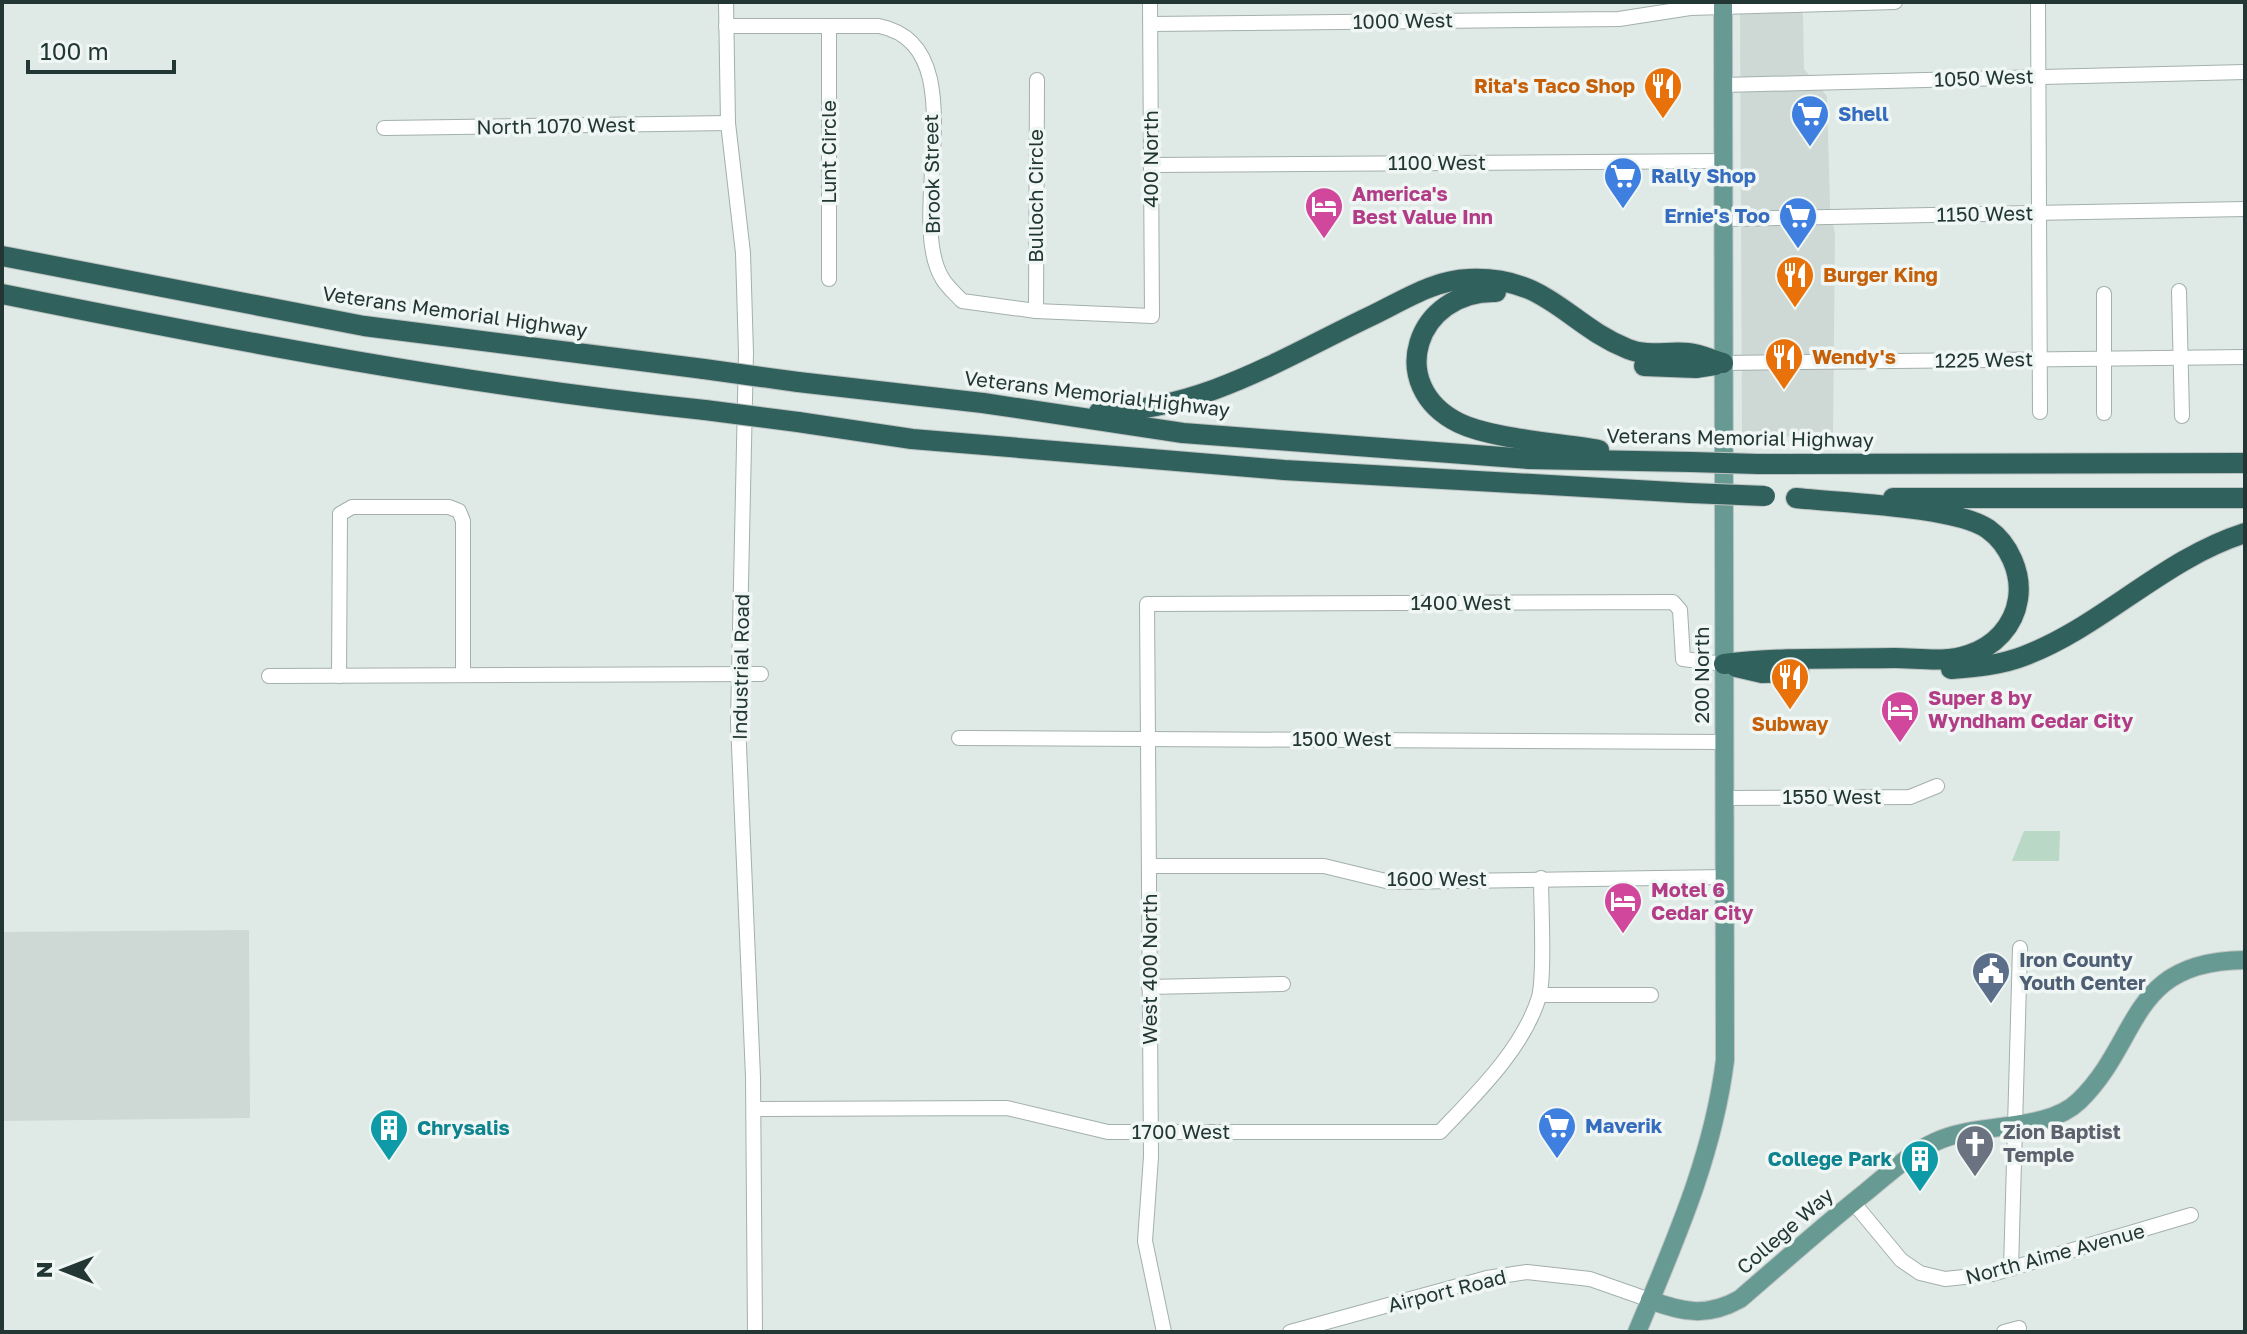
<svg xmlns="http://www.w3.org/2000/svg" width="2247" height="1334" viewBox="0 0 2247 1334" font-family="'Golos Text',sans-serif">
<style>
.built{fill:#ced9d5}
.green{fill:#bad8c6}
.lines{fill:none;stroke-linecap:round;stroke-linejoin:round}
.minor-casing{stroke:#a3b0ad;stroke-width:16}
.major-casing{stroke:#bdc3c2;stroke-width:20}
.highway-casing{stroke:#bdc3c2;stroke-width:22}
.minor{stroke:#fff;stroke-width:14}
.major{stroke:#689a94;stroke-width:18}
.highway{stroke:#31615d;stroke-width:20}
.highway-bridge-casing{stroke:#bdc3c2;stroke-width:22;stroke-linecap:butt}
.highway-bridge{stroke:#31615d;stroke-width:20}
.labels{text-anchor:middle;stroke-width:7;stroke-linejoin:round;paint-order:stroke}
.street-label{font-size:20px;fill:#223734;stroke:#eff6f4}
.food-label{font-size:20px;font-weight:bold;fill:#c56008;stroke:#eff6f4;text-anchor:start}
.shop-label{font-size:20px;font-weight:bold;fill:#366cbe;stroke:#eff6f4;text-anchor:start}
.hotel-label{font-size:20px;font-weight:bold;fill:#b23c85;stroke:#eff6f4;text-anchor:start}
.service-label{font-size:20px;font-weight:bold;fill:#4e5e75;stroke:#eff6f4;text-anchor:start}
.culture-label{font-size:20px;font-weight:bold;fill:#0d838f;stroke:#eff6f4;text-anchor:start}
.worship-label{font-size:20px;font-weight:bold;fill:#5b616d;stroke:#eff6f4;text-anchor:start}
</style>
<rect width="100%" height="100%" fill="#dfe9e6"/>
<g class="built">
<polygon points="1740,2 1798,2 1803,15 1804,69 1827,96 1830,206 1835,234 1833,435 1742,438"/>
<polygon points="249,930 250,1118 2,1121 2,932"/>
</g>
<polygon class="green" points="2024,831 2060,831 2059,861 2012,861"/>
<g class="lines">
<g class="minor-casing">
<g id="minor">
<polyline points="726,2 728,123 743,253 746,353 738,722 753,1077 755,1332"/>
<polyline points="2038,2 2040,412"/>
<polyline points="1151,24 1619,19 1690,8 1895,2"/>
<path d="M726 26H879C979 46 904 214 942 278 947 287 956 294 962 301L1036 311 1152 316 1150 2"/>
<polyline points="1723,85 2245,72"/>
<polyline points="384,128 728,123"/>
<polyline points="1151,165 1723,161"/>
<polyline points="1724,219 2245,209"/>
<polyline points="829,279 829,26"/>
<polyline points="2179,291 2182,416"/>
<polyline points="2104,294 2104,413"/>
<polyline points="1036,311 1037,80"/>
<polyline points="1723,363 2245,357"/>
<polyline points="269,676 761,674"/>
<polyline points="339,676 340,514 352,507 449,507 459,511 463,521 463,675"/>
<polyline points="959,738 1725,742"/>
<polyline points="1725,798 1910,797 1937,786"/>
<polyline points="1149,866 1324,866 1390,882 1726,877"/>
<polyline points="1149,987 1283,984"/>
<polyline points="1540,995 1651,995"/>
<path d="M754 1109 1007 1108 1108 1132H1440C1476 1094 1523 1049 1539 997 1545 975 1541 905 1541 878"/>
<polyline points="1853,1202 1901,1260 1920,1273 1945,1279 1992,1274 2191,1215"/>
<polyline points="2011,1269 2020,948"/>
<polyline points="1164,1332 1145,1241 1151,1157 1147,604 1673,602 1680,610 1683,659 1724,664"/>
<polyline points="1290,1332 1487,1278 1527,1272 1590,1279 1650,1300"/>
<polyline points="2004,1332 2019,1328"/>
</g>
</g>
<g class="major-casing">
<g id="major">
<path d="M1650 1300C1684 1313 1708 1317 1740 1299 1782 1263 1823 1226 1866 1192 1888 1174 1909 1154 1935 1142 1979 1121 2046 1133 2079 1101 2142 1040 2127 961 2245 960"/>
<path d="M1637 1332C1674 1243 1713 1157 1725 1060L1723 2"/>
</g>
</g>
<g class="highway-casing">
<g id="highway">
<polyline points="2,256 364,326 704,369"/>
<path d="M1496 292C1416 290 1384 386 1459 423 1492 439 1561 443 1599 450"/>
<path d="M2 294C235 341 469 386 705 410"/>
<polyline points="1644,366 1696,368 1715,365"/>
<polyline points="798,382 983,403 1183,433 1529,459 1691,462"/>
<path d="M1099 412C1202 411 1284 357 1373 315 1404 300 1434 280 1469 279 1548 276 1566 324 1628 349 1647 357 1668 351 1688 353 1700 354 1712 360 1723 363"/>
<polyline points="798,422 912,439 1284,470 1690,493"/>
<polyline points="1758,464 2245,463"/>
<polyline points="1893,498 2245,498"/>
<path d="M1724 664C1781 657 1838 659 1895 658 1918 658 1946 663 1968 655 1994 647 2014 626 2018 599 2022 573 2009 544 1988 529 1955 506 1841 503 1796 498"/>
<polyline points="1736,667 1762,673 1799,672"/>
<path d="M1951 669C1976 667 2001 665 2024 656 2103 626 2163 559 2245 533"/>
</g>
</g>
<use href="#minor" class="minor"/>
<use href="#major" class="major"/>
<use href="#highway" class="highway"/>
<g class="highway-bridge-casing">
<g id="highway-bridge">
<polyline points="704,369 798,382"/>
<polyline points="705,410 798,422"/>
<polyline points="1691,462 1758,464"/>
<polyline points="1690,493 1765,496"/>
</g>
</g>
<use href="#highway-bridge" class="highway-bridge"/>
</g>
<defs>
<g id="restaurant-pin" transform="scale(2)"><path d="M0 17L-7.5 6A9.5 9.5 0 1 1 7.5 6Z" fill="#e8710a" stroke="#eff6f4"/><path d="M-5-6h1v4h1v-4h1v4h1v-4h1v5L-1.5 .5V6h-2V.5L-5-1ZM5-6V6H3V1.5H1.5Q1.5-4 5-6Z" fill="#fff"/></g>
<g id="supermarket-pin" transform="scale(2)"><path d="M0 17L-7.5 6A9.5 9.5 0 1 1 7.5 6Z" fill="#3f7fe0" stroke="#eff6f4"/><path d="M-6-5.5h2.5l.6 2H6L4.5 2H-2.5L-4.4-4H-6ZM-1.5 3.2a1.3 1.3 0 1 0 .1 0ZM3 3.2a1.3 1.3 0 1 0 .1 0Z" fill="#fff"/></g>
<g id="hotel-pin" transform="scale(2)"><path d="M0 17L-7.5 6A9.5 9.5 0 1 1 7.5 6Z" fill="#d1479c" stroke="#eff6f4"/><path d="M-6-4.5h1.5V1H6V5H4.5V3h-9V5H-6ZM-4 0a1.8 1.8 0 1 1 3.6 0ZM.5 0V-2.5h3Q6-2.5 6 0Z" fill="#fff"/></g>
<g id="civic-pin" transform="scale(2)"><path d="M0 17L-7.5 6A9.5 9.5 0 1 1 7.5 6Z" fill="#5c6f8a" stroke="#eff6f4"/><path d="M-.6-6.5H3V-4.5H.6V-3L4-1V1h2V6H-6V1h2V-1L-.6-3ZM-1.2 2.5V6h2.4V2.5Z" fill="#fff"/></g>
<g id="building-pin" transform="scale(2)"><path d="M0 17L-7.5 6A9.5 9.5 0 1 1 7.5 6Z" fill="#0f9aa8" stroke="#eff6f4"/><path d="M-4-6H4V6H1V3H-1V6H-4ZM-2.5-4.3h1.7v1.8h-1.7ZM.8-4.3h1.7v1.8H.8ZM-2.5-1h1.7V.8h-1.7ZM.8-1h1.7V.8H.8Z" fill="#fff"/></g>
<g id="church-pin" transform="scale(2)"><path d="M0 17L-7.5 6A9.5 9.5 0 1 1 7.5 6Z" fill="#6b7280" stroke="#eff6f4"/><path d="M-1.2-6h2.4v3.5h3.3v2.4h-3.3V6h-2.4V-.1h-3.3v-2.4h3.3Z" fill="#fff"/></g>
</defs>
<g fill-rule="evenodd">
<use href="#restaurant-pin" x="1663" y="86"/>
<use href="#supermarket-pin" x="1810" y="114"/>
<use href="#supermarket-pin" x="1623" y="176"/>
<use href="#hotel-pin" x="1324" y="206"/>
<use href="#supermarket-pin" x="1798" y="216"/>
<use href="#restaurant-pin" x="1795" y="275"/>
<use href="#restaurant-pin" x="1784" y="357"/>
<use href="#restaurant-pin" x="1790" y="677"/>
<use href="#hotel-pin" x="1900" y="710"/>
<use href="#hotel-pin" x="1623" y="901"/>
<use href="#civic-pin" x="1991" y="971"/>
<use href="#supermarket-pin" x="1557" y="1126"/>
<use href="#building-pin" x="389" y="1128"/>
<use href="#church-pin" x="1975" y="1144"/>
<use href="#building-pin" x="1920" y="1159"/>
</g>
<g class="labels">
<g class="street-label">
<text transform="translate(1403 21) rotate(-1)" y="7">1000 West</text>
<text transform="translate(1984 78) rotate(-2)" y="7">1050 West</text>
<text transform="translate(556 126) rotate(-1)" y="7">North 1070 West</text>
<text transform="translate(829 152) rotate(-90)" y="7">Lunt Circle</text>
<text transform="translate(1151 159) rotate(-90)" y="7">400 North</text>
<text x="1437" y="170">1100 West</text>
<text transform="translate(932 174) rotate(-91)" y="7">Brook Street</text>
<text transform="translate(1036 196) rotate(-90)" y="7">Bulloch Circle</text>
<text transform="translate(1985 214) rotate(-1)" y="7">1150 West</text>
<text transform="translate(455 312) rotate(8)" y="7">Veterans Memorial Highway</text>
<text transform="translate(1984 360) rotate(-1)" y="7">1225 West</text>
<text transform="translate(1097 394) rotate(7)" y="7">Veterans Memorial Highway</text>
<text transform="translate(1740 438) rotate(1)" y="7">Veterans Memorial Highway</text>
<text x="1461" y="610">1400 West</text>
<text transform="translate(741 667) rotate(-89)" y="7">Industrial Road</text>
<text transform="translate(1702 675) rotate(-90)" y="7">200 North</text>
<text x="1342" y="746">1500 West</text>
<text x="1832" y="804">1550 West</text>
<text x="1437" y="886">1600 West</text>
<text transform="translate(1150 969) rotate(-90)" y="7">West 400 North</text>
<text x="1181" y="1139">1700 West</text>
<text transform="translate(1785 1231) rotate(-41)" y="7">College Way</text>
<text transform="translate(2055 1254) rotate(-15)" y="7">North Aime Avenue</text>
<text transform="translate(1447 1291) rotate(-14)" y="7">Airport Road</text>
</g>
<g class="food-label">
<text x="1635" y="93" text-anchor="end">Rita's Taco Shop</text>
<text x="1823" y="282">Burger King</text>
<text x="1812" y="364">Wendy's</text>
<text x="1790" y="731" text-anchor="middle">Subway</text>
</g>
<g class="shop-label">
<text x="1838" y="121">Shell</text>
<text x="1651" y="183">Rally Shop</text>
<text x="1770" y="223" text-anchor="end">Ernie's Too</text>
<text x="1585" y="1133">Maverik</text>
</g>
<g class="hotel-label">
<text x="1352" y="201">America's<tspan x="1352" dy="23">Best Value Inn</tspan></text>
<text x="1928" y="705">Super 8 by<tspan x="1928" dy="23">Wyndham Cedar City</tspan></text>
<text x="1651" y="897">Motel 6<tspan x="1651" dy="23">Cedar City</tspan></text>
</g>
<g class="service-label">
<text x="2019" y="967">Iron County<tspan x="2019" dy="23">Youth Center</tspan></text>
</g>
<g class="culture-label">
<text x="417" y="1135">Chrysalis</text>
<text x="1892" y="1166" text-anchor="end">College Park</text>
</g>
<g class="worship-label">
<text x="2003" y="1139">Zion Baptist<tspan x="2003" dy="23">Temple</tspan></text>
</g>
</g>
<rect width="2247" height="1334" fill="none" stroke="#223734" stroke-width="8"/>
<g transform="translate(64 1270) rotate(270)" stroke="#eff6f4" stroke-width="6" paint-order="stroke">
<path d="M0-6L14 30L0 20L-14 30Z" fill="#223734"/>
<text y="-12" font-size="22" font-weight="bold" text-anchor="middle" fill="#223734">N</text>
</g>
<path d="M28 60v12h146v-12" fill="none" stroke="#223734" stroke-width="4"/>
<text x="40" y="60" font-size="24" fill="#223734" stroke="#eff6f4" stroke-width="6" paint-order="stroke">100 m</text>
</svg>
